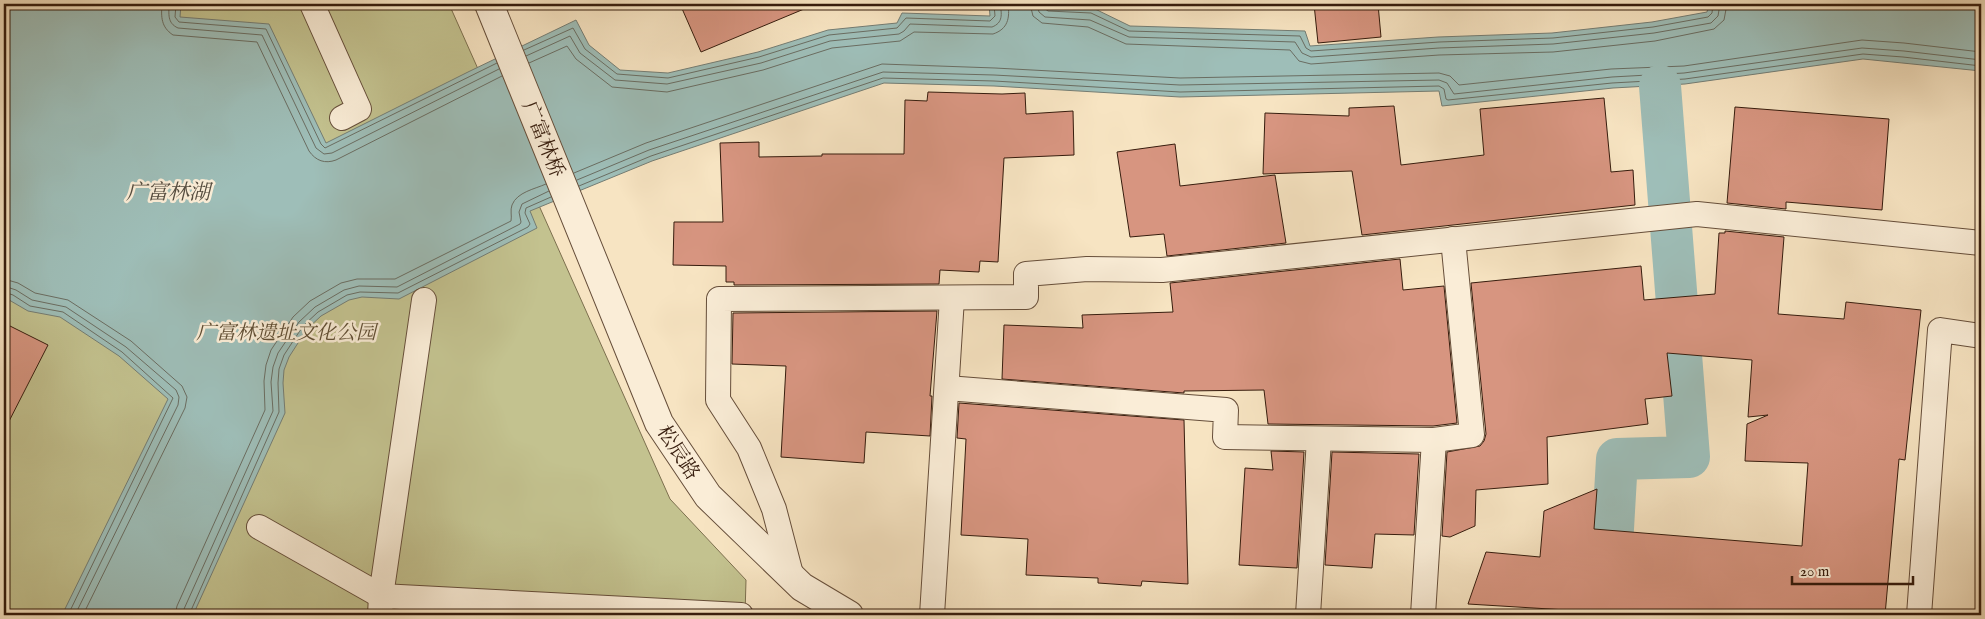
<svg xmlns="http://www.w3.org/2000/svg" width="1985" height="619" viewBox="0 0 1985 619" font-family="'IM FELL English','Noto Serif SC',serif">
<style>
.green{fill:#c3c28f;stroke:#7c6f4e}
.water{fill:#9ebeb8;stroke:#747d74}
.lines{fill:none;stroke-linecap:round;stroke-linejoin:round}
.shore{stroke:#6a6d62;stroke-width:1}
.canal{stroke:#9ebeb8;stroke-width:42}
.building{fill:#d79580;stroke:#361c0d}
.pedestrian-casing{stroke:#664e3a;stroke-width:26}
.tertiary-casing{stroke:#664e3a;stroke-width:30}
.pedestrian{stroke:#faedd7;stroke-width:24}
.tertiary{stroke:#faedd7;stroke-width:28}
.labels{text-anchor:middle;stroke-width:5;stroke-linejoin:round;paint-order:stroke}
.street-label{font-size:20px;fill:#361c0d;stroke:#faedd7}
.park-label{font-size:20px;font-style:italic;fill:#604e34;stroke:#faedd7}
.water-label{font-size:21px;font-style:italic;fill:#554d40;stroke:#faedd7}
</style>
<rect width="100%" height="100%" fill="#f7e4c2"/>
<filter id="stains"><feTurbulence type="fractalNoise" baseFrequency=".004" numOctaves="4"/><feColorMatrix values="0 0 0 0 .2 0 0 0 0 .09 0 0 0 0 .02 0 0 0 .5 -.17"/></filter>
<radialGradient id="worn" r=".72"><stop offset=".6" stop-color="#630" stop-opacity="0"/><stop offset="1" stop-color="#630" stop-opacity=".3"/></radialGradient>
<polygon class="green" points="4,4 449,4 670,499 746,580 745,615 4,615"/>
<polygon class="water" points="4,4 181,4 180,17 269,24 326,143 468,72 576,20 589,45 620,70 668,73 758,52 828,30 897,23 902,13 990,16 989,4 1093,8 1130,26 1305,31 1310,46 1438,37 1552,33 1652,22 1707,12 1709,4 1981,4 1981,71 1863,59 1685,84 1613,88 1442,106 1439,91 1180,97 994,86 884,83 652,161 530,211 537,228 399,299 362,297 349,300 321,316 307,329 289,357 284,370 283,383 285,413 193,615 62,615 168,399 119,356 60,317 28,311 4,297"/>
<g class="lines">
<g class="shore">
<path d="M162 4C161 17 161 27 173 35L257 42 309 151C316 161 325 164 336 160L502 76"/>
<path d="M169 4C169 14 167 23 178 28L262 35 316 148 324 154 332 153 499 69"/>
<polyline points="176,4 175,17 179,22 266,29 321,144 325,148 497,63"/>
<polyline points="1030,4 1033,16 1042,23 1088,27 1126,44 1290,50 1299,61 1311,64 1439,55 1553,52 1655,41 1714,29 1724,20 1727,4"/>
<polyline points="1037,4 1039,12 1045,17 1090,20 1129,37 1295,42 1302,53 1311,57 1439,48 1553,44 1654,33 1711,23 1718,16 1720,4"/>
<polyline points="1043,4 1044,8 1048,11 1091,13 1129,31 1300,36 1306,48 1311,51 1439,42 1553,38 1653,27 1708,17 1712,13 1713,4"/>
<polyline points="524,50 573,28 585,49 617,74 668,78 759,57 829,35 897,28 906,18 990,21 995,16 994,4"/>
<path d="M526 56 570 36 580 53 615 80 667 84 761 63 830 41 899 34 904 31 910 24 992 27C1003 23 1002 14 1000 4"/>
<path d="M529 63 567 46 576 59 612 87 667 92 763 70 832 48 900 41 914 32 993 34C1008 29 1010 18 1008 4"/>
<polyline points="574,173 646,143 882,64 995,68 1180,78 1439,73 1450,76 1459,85 1611,69 1684,66 1862,40 1904,43 1981,52"/>
<polyline points="577,180 649,150 883,72 994,75 1180,85 1439,80 1447,83 1454,94 1612,77 1684,73 1862,48 1904,51 1981,60"/>
<polyline points="579,186 651,156 883,78 994,81 1180,92 1439,86 1444,89 1446,99 1448,100 1612,83 1685,79 1863,54 1903,57 1981,66"/>
<polyline points="4,279 18,283 35,293 68,300 131,341 182,386 187,397 185,408 83,615"/>
<polyline points="4,286 16,290 32,300 66,307 126,347 176,390 179,397 178,405 75,615"/>
<polyline points="4,292 13,295 30,306 63,312 122,352 173,398 68,615"/>
<path d="M175 615 177 606 265 410 264 381 266 365 271 350 293 317 310 301 341 283 357 279H395L511 221C512 216 510 210 512 205 517 192 535 189 546 184"/>
<polyline points="183,615 184,609 273,411 271,382 273,367 278,353 299,322 315,307 344,290 359,286 397,287 520,224 521,222 519,212 522,204 549,191"/>
<polyline points="189,615 279,412 278,383 279,369 284,355 303,326 318,312 347,295 360,292 398,293 528,227 530,224 525,213 526,208 551,197"/>
</g>
<polyline class="canal" points="1608,615 1617,459 1689,457 1660,86"/>
</g>
<g class="building">
<polygon points="680,4 816,4 701,52"/>
<polygon points="1314,4 1378,4 1381,37 1318,43"/>
<polygon points="928,92 1002,94 1025,93 1026,114 1073,111 1074,155 1004,158 998,262 980,261 979,272 940,270 939,284 734,285 734,282 726,282 726,266 673,265 674,222 723,222 720,143 759,142 759,157 822,156 822,154 904,154 905,100 927,101"/>
<polygon points="1604,98 1611,172 1633,170 1635,205 1362,235 1352,171 1263,174 1265,113 1349,116 1349,108 1394,106 1401,165 1484,155 1480,109"/>
<polygon points="1735,107 1889,119 1882,210 1786,202 1786,209 1727,203"/>
<polygon points="1175,144 1180,186 1275,175 1286,243 1167,256 1164,234 1130,237 1117,152"/>
<polygon points="1725,231 1784,237 1778,314 1844,319 1846,302 1921,310 1905,460 1899,459 1885,615 1648,615 1468,604 1486,552 1540,557 1544,511 1597,489 1594,529 1802,546 1808,463 1745,461 1747,424 1768,415 1748,417 1752,360 1667,353 1672,396 1645,399 1648,424 1547,437 1548,484 1476,490 1475,526 1450,537 1442,536 1447,452 1480,446 1484,441 1486,434 1471,283 1641,266 1644,300 1715,294 1719,233 1725,233"/>
<polygon points="1400,259 1403,290 1444,286 1457,423 1433,426 1268,424 1264,390 1184,391 1184,393 1002,379 1004,325 1083,328 1082,315 1173,312 1170,283"/>
<polygon points="937,311 930,396 932,396 930,436 866,432 864,463 781,457 786,366 732,364 733,313"/>
<polygon points="4,323 48,345 4,431"/>
<polygon points="959,403 1184,420 1188,584 1142,581 1141,586 1098,583 1098,578 1026,575 1028,539 961,535 966,439 957,438"/>
<polygon points="1271,451 1304,452 1297,568 1239,565 1245,468 1273,470"/>
<polygon points="1332,452 1419,454 1414,535 1375,534 1372,568 1325,565"/>
</g>
<g class="lines">
<g class="pedestrian-casing">
<g id="pedestrian">
<polyline points="312,4 359,109 342,118"/>
<polyline points="947,388 1226,410 1225,437 1434,440 1472,435 1453,239"/>
<polyline points="259,527 381,596 424,300"/>
<polyline points="792,578 774,509 749,448 718,400 719,299 1026,297 1026,274 1087,269 1162,270 1697,214 1981,243"/>
<polyline points="380,615 381,596 741,615"/>
<polyline points="932,615 952,298"/>
<polyline points="1308,615 1319,439"/>
<polyline points="1423,615 1434,440"/>
<polyline points="1919,615 1940,330 1981,336"/>
</g>
</g>
<g class="tertiary-casing">
<polyline id="tertiary" points="489,4 659,423 708,496 802,587 849,615"/>
</g>
<use href="#pedestrian" class="pedestrian"/>
<use href="#tertiary" class="tertiary"/>
</g>
<g class="labels">
<g class="street-label">
<text transform="translate(544 139) rotate(68)" y="7">广富林桥</text>
<text transform="translate(679 452) rotate(57)" y="7">松辰路</text>
</g>
<g class="park-label">
<text x="286" y="339">广富林遗址文化公园</text>
</g>
<g class="water-label">
<text x="168" y="199">广富林湖</text>
</g>
</g>
<rect width="1985" height="619" fill="none" stroke="#f7e4c2" stroke-width="20"/>
<rect x="5" y="5" width="1975" height="609" fill="none" stroke="#361c0d" stroke-width="2.5"/>
<rect x="10" y="10" width="1965" height="599" fill="none" stroke="#361c0d"/>
<path d="M1792 576v8h121v-8" fill="none" stroke="#361c0d" stroke-width="2.5"/>
<text x="1800" y="576" font-size="15" fill="#361c0d" stroke="#faedd7" stroke-width="4" paint-order="stroke">20 m</text>
<rect width="100%" height="100%" filter="url(#stains)"/>
<rect width="100%" height="100%" fill="url(#worn)"/>
</svg>
